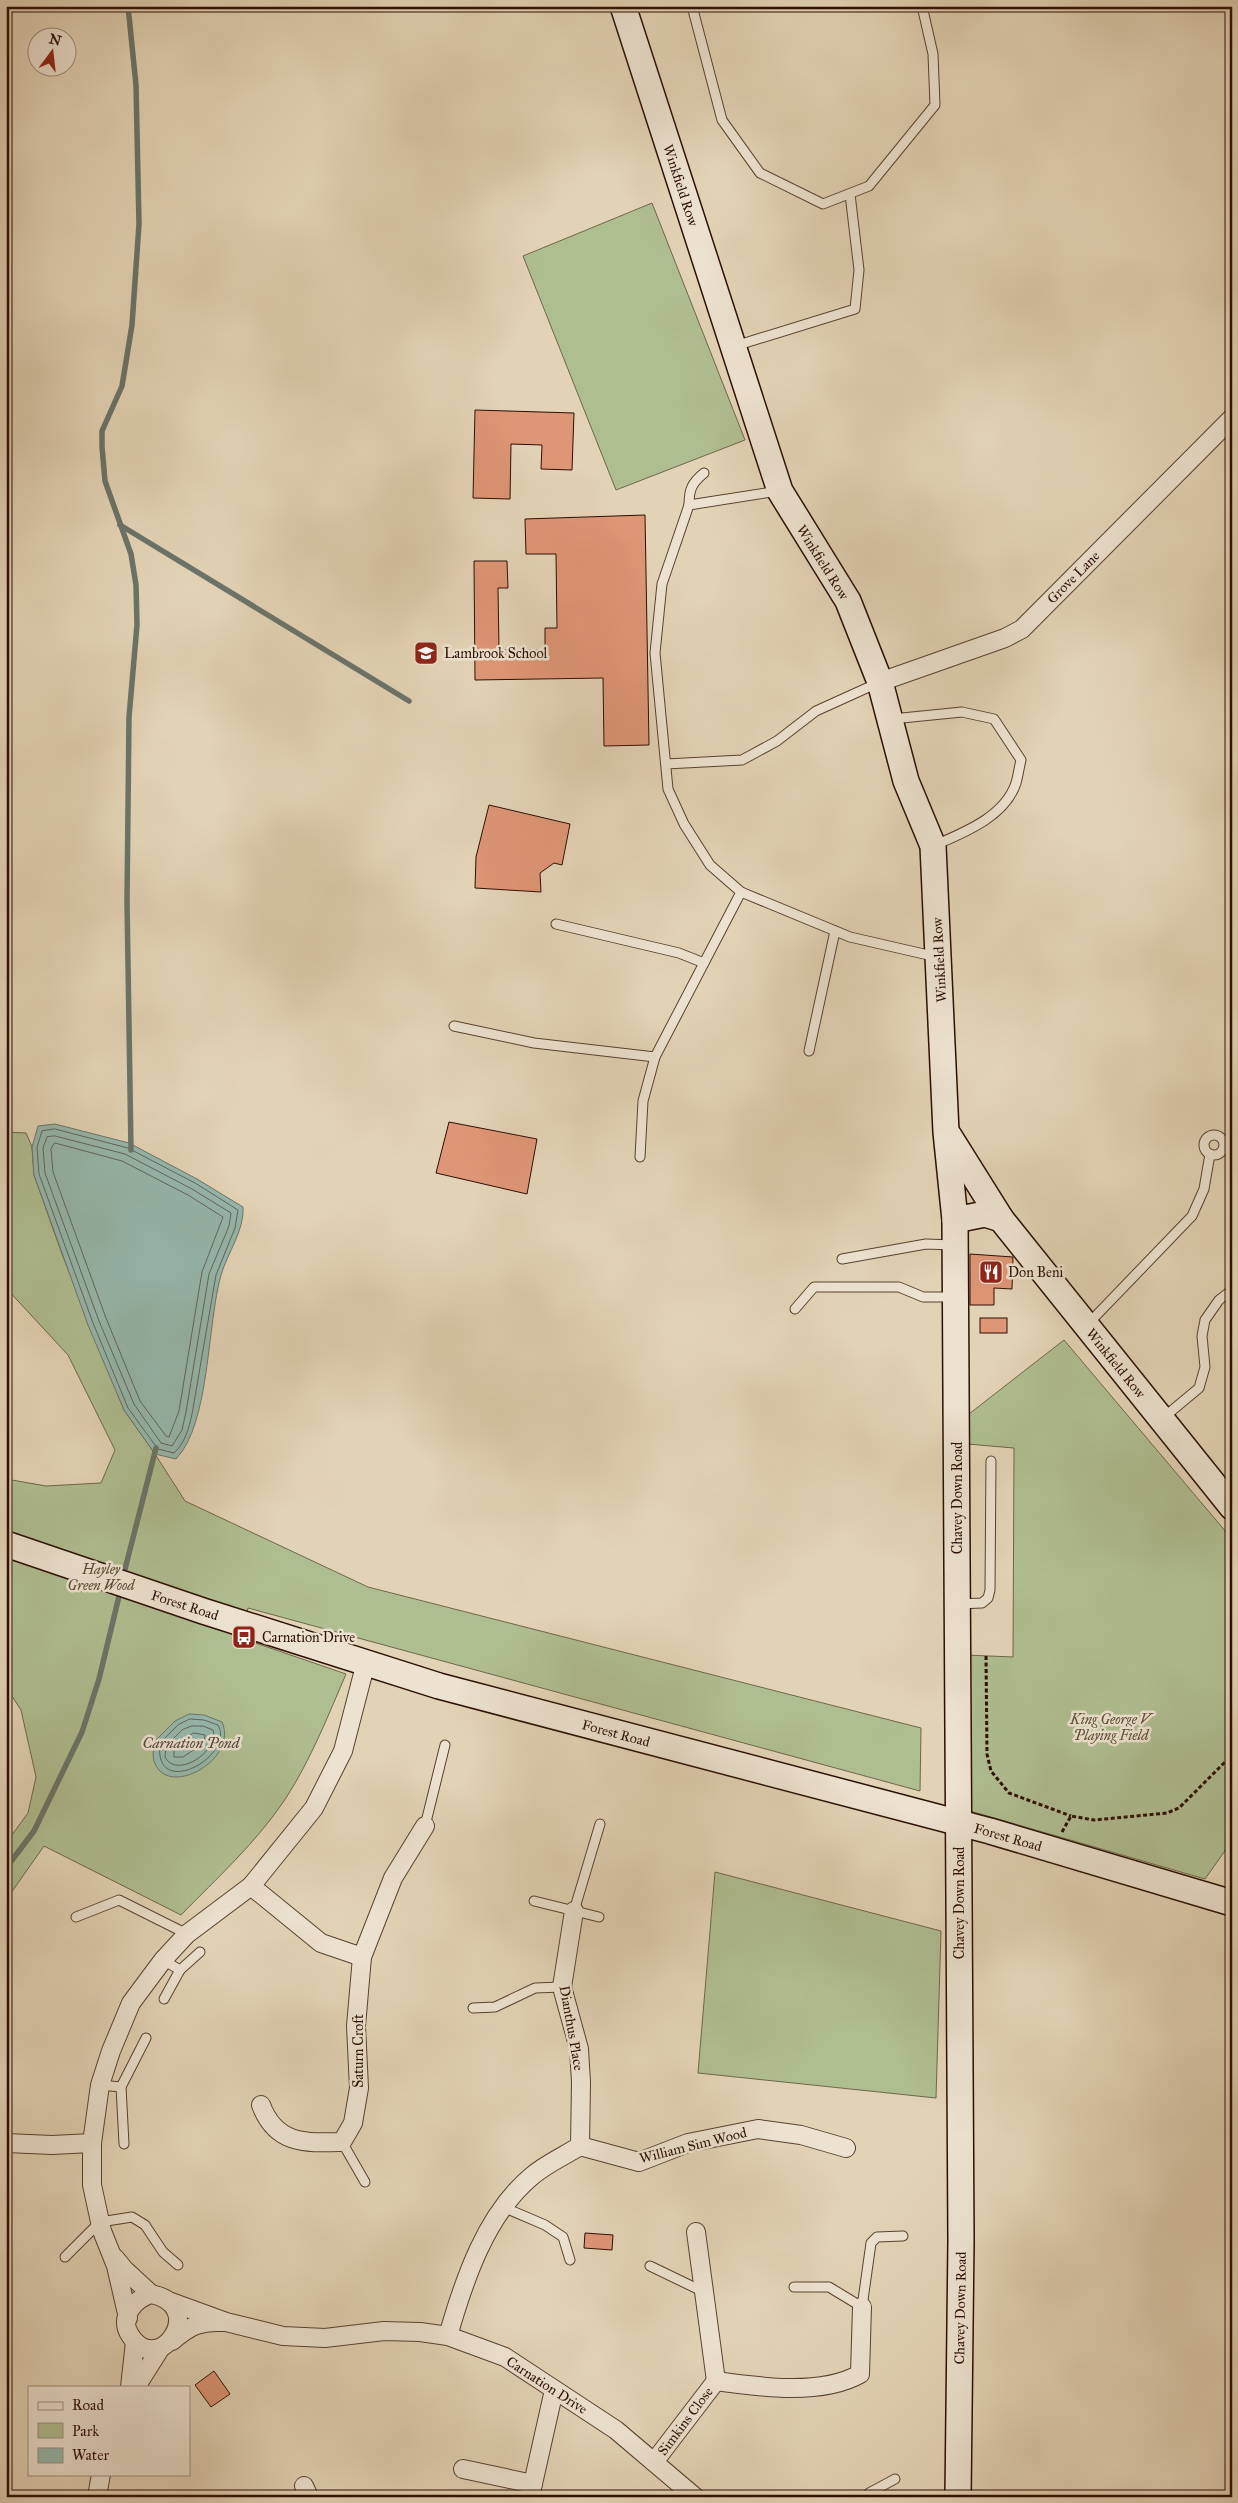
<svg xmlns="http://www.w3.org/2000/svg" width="1238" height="2503" viewBox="0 0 1238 2503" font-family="'IM FELL Great Primer',serif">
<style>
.green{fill:#afbe91;stroke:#6e664a}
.water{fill:#95b8ad;stroke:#6b7469}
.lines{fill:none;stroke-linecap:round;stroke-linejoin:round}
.shore{stroke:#606458;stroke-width:1}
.stream{stroke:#6b7469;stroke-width:5.5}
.building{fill:#df9676;stroke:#2c0f03}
.lane-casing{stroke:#5a4030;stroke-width:11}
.street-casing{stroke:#5a4030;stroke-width:20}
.secondary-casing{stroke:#2c0f03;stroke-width:28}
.path{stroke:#2c0f03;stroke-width:3;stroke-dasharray:4 2.5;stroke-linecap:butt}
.lane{stroke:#ede2d0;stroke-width:9}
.street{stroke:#ede2d0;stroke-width:18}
.secondary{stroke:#ede2d0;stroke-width:25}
.labels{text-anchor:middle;stroke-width:5;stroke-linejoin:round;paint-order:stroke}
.street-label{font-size:14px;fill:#2c0f03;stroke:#ede2d0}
.poi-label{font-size:14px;fill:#2c0f03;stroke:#ede2d0;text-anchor:start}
.park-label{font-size:14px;font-style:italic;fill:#5a4c35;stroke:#ede2d0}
.water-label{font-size:15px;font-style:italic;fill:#514a3e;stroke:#ede2d0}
</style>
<rect width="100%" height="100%" fill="#e3d3b6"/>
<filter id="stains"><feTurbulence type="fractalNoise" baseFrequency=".004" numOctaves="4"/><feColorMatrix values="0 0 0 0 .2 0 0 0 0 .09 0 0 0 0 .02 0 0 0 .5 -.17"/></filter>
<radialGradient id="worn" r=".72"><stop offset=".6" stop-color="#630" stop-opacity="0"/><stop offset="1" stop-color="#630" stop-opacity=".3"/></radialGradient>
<g class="green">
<polygon points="652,203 745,440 616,490 523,256"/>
<path d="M6 1132 26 1133 32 1147 34 1175 62 1254 124 1410 155 1454 185 1501 368 1587 921 1728 920 1791 248 1608 241 1638 346 1674C328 1716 311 1759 286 1798 257 1842 217 1878 181 1915L44 1846 6 1900V1843L28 1813 36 1777 21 1710 6 1687V1479L46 1486 101 1483 115 1450 68 1355 6 1288Z"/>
<polygon points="1064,1340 1232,1539 1232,1841 1205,1879 970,1811 966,1655 1013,1657 1014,1448 967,1444 969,1414"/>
<polygon points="715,1872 941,1931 936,2098 698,2073"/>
</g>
<g class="water">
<path d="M55 1124 129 1143 197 1179 243 1207C244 1231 228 1252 221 1275 207 1324 210 1424 176 1459L155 1454 124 1410 88 1325 34 1175 32 1147 38 1126Z"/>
<path d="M189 1714 204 1715 222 1722C239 1760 166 1800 154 1761 152 1755 154 1747 155 1741L175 1721Z"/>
</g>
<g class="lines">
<g class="shore">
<path d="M55 1129 128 1148 195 1183 238 1210 235 1228 216 1275 192 1414C189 1428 185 1443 174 1453L158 1449 128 1408 93 1323 39 1174 37 1147 42 1131Z"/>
<polygon points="55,1136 125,1154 192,1189 231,1213 229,1226 209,1274 186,1412 182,1430 172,1446 161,1443 134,1404 99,1321 45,1173 43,1148 47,1137"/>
<polygon points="55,1143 122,1161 188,1195 223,1217 202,1272 179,1411 169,1437 166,1436 140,1401 106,1318 53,1172 51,1149"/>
<path d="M190 1719 204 1720 218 1725C236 1756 153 1802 160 1743L178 1725Z"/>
<path d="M192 1726H203L213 1730C220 1750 177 1780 165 1757L166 1746 182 1730Z"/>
<polygon points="194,1733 205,1735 204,1743 183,1757 174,1757 174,1749 186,1737"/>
</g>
<g class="stream">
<polyline points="128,6 136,85 139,224 132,325 122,386 102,431 102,447 105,481 131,554 136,585 137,625 129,717 127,901 131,1150"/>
<polyline points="120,525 409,701"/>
<polyline points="123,1577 156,1448"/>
<polyline points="6,1868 34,1831 82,1732 99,1679 121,1588"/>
</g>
</g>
<g class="building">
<polygon points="475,410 574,413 572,470 541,469 542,445 511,444 510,499 473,498"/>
<polygon points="645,515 649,745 604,746 603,678 475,680 474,561 507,561 508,588 498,588 499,650 545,650 545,628 557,628 556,554 526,554 525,519"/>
<polygon points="489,805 570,824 562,865 554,863 540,873 541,892 475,888 476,857"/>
<polygon points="449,1122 537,1139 527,1194 436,1173"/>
<polygon points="970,1254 1013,1257 1012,1289 994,1288 994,1305 970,1305"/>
<rect x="980" y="1318" width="27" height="15"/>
<polygon points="585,2233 613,2235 612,2250 584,2248"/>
<polygon points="214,2371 230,2394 211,2407 195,2385"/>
</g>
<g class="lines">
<g class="lane-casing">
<g id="lane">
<polyline points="692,6 722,120 760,173 823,204 869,186 935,105 933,54 922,6"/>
<polyline points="735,346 855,309 859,270 850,194"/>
<polyline points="778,491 689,505 662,584 655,653 668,789 684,824 710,865 741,892 850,937 937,957"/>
<path d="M689 505C689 489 692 483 704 473"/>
<path d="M892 719 962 712 994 719 1021 760C1019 768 1018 776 1016 783 1005 817 963 833 933 846"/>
<polyline points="666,764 742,760 777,741 816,711 880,682"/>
<polyline points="556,924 679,953 704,963"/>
<polyline points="454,1026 534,1043 655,1057"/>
<polyline points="809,1051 835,931"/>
<circle cx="1214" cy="1145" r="10"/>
<polyline points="640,1157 643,1101 655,1057 741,892"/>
<polyline points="842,1259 926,1244 953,1245"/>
<polyline points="795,1309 814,1287 899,1287 923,1297 953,1297"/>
<polyline points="1088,1324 1192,1216 1204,1189 1210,1154"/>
<polyline points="1163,1418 1199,1388 1205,1367 1202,1336 1205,1320 1219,1300 1232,1290"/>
<polyline points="958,1604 982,1603 988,1598 990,1590 991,1461"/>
<polyline points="425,1826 445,1745"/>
<polyline points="534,1901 599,1917"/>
<polyline points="574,1911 600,1824"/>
<polyline points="76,1917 119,1900 187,1934"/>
<polyline points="163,1960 180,1970 200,1952"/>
<polyline points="164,1999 180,1970"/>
<polyline points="473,2008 495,2007 535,1988 562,1987"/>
<polyline points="100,2085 121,2087 124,2144"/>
<polyline points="121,2087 146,2038"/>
<polyline points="342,2142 365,2182"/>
<polyline points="503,2207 545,2225 563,2237 570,2260"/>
<polyline points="65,2257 100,2222 132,2217 145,2225 163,2252 178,2265"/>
<polyline points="650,2266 704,2292"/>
<polyline points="794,2287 829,2287 862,2307 871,2243 877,2237 903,2236"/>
<polyline points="869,2497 869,2493 895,2479"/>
</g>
</g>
<g class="street-casing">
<g id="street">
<polyline points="880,682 1005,638 1022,629 1232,418"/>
<polyline points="251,1886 321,1943 362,1957"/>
<polyline points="574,1911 562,1987 579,2049 581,2082 580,2146"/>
<path d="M261 2105C276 2145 306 2143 342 2142L353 2123 359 2088 356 2026 362 1957 393 1878 425 1826"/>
<polyline points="6,2143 52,2145 92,2143"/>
<path d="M696 2232 716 2381C759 2387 821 2396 860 2374L862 2307"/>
<polyline points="115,2258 124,2269 151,2294"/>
<path d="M151 2294C210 2306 158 2380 130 2335 118 2317 135 2299 151 2294Z"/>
<polyline points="171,2302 226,2322 283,2336 325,2338 384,2331 420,2332 448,2336 505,2357 616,2430 695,2497"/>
<polyline points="128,2318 116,2266 102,2231 92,2185 92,2143 100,2085 111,2051 131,2003 163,1960 187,1934 251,1886 314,1808 343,1751 366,1662"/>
<path d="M448 2336C464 2280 486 2214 532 2176 546 2164 564 2156 580 2146L639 2162 688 2143 758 2129 801 2135 846 2148"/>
<path d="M172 2341C190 2326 199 2321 223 2322"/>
<polyline points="130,2387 135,2342"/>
<polyline points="136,2387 160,2349"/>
<polyline points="654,2462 716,2381"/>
<polyline points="463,2469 533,2484"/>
<polyline points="304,2486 309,2497"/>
<polyline points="97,2497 101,2474"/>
<polyline points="530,2497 554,2390"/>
</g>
</g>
<g class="secondary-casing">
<g id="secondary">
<polyline points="623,6 780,491 848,601 880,682 906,781 933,846 946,1132 955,1220 961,2240 958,2497"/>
<polyline points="949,1136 1001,1219"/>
<polyline points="955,1220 985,1214 1001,1219 1232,1507"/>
<polyline points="6,1544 203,1611 439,1686 990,1831 1232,1903"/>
</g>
</g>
<g class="path">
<polyline points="986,1656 987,1754 991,1771 1009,1793 1071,1816"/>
<polyline points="1062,1832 1071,1816 1094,1820 1167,1813 1179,1808 1224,1763 1232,1759"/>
</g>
<use href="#lane" class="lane"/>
<use href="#street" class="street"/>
<use href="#secondary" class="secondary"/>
</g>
<defs>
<g id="school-square" transform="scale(1.25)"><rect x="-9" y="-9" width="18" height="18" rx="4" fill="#8f2418" stroke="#ede2d0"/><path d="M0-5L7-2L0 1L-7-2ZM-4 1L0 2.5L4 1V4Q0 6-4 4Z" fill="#fff"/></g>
<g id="restaurant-square" transform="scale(1.25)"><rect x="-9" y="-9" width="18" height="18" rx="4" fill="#8f2418" stroke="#ede2d0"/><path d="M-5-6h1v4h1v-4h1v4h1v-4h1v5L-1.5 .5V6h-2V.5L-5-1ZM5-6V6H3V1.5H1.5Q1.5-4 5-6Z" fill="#fff"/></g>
<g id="bus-square" transform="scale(1.25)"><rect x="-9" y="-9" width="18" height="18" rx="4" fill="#8f2418" stroke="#ede2d0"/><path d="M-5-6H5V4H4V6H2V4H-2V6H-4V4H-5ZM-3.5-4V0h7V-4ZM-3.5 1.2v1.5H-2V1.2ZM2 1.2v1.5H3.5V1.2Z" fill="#fff"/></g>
</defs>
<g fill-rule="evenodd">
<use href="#school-square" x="426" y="653"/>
<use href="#restaurant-square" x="991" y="1272"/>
<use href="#bus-square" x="244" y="1637"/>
</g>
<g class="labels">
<g class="street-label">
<text transform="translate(681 185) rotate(72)" y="5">Winkfield Row</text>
<text transform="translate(823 562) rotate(58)" y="5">Winkfield Row</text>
<text transform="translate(1073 577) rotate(-45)" y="5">Grove Lane</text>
<text transform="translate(939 960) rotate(-93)" y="5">Winkfield Row</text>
<text transform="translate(1116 1363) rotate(51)" y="5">Winkfield Row</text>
<text transform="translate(957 1498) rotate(-90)" y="5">Chavey Down Road</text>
<text transform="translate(185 1605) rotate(18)" y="5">Forest Road</text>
<text transform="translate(616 1733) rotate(15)" y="5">Forest Road</text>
<text transform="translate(1008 1837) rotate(16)" y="5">Forest Road</text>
<text transform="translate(959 1903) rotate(-90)" y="5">Chavey Down Road</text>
<text transform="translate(572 2028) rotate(80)" y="5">Dianthus Place</text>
<text transform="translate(358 2051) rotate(-90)" y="5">Saturn Croft</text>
<text transform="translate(693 2145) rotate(-14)" y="5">William Sim Wood</text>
<text transform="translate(960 2308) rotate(-89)" y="5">Chavey Down Road</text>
<text transform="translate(547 2385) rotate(33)" y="5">Carnation Drive</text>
<text transform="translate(685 2421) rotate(-53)" y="5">Simkins Close</text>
</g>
<g class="poi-label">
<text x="444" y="658">Lambrook School</text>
<text x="1008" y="1277">Don Beni</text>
<text x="262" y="1642">Carnation Drive</text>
</g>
<g class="park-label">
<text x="101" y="1574">Hayley<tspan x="101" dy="16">Green Wood</tspan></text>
<text x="1111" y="1724">King George V<tspan x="1111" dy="16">Playing Field</tspan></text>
</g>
<g class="water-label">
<text x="191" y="1748">Carnation Pond</text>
</g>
</g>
<rect width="1238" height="2503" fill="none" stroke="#e3d3b6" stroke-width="25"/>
<rect x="8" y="8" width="1223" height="2488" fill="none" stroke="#2c0f03" stroke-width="2.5"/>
<rect x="12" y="12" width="1213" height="2478" fill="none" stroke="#2c0f03"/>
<rect x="28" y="2386" width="162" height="90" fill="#ede2d0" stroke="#a08e7e"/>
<rect x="38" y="2402" width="25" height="8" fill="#ede2d0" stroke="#a08e7e"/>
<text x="72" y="2410" font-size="15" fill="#2c0f03">Road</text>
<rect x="38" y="2423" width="25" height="15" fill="#afbe91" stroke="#a08e7e"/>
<text x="72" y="2436" font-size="15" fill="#2c0f03">Park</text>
<rect x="38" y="2448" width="25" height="15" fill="#95b8ad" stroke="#a08e7e"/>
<text x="72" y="2460" font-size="15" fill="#2c0f03">Water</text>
<g transform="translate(52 52) rotate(15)"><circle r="24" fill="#ede2d0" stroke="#a08e7e"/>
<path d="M0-4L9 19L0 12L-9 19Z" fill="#8f2418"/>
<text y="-8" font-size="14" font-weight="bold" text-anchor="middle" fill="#2c0f03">N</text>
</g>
<rect width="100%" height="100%" filter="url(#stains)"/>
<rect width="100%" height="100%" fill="url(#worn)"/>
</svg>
